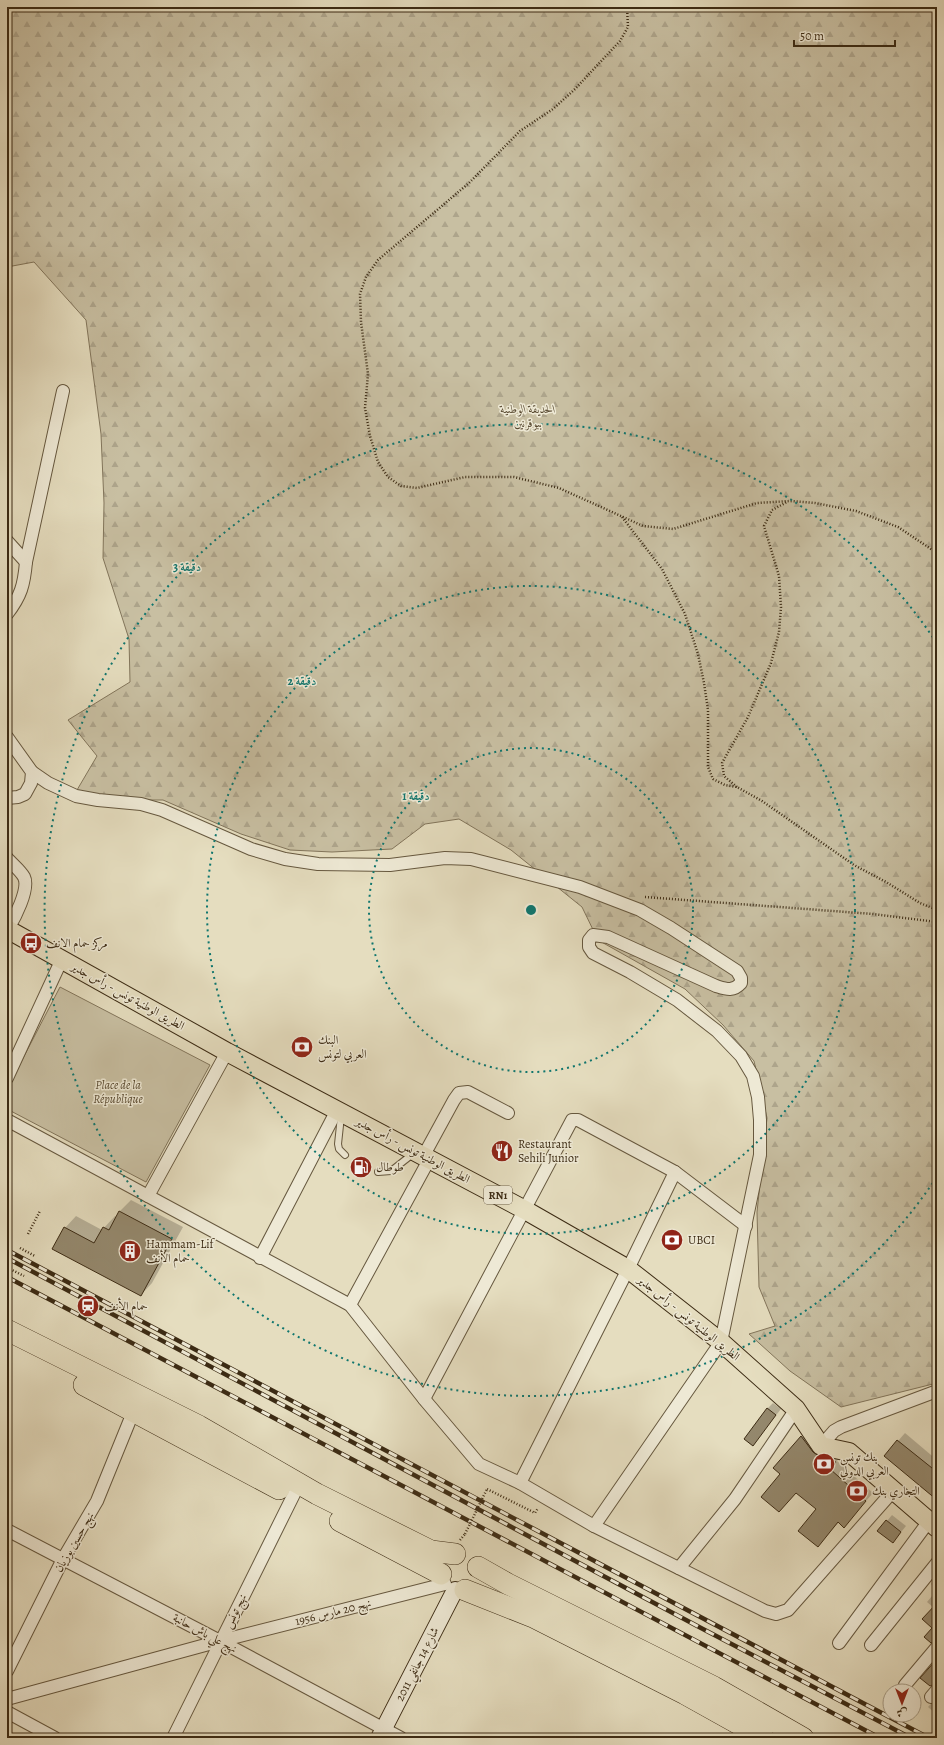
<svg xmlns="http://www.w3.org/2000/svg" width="944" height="1745" viewBox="0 0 944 1745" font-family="Alegreya,Amiri,serif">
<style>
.forest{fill:url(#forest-firs);stroke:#82755b}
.park{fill:#c8bfa2;stroke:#82755b}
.shadow{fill:#0003}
.building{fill:#94886d;stroke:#3c2b14}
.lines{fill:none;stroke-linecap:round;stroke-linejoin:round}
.lane-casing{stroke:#66583f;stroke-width:8}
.street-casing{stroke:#66583f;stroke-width:14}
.secondary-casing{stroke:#3c2b14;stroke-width:18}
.primary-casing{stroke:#3c2b14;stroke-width:20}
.highway-casing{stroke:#3c2b14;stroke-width:22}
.path{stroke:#3c2b14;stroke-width:2.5;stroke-dasharray:1 2;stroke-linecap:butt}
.lane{stroke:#eee9d5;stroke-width:6}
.street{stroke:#eee9d5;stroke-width:12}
.secondary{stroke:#eee9d5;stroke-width:16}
.primary{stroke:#e5ddbf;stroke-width:18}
.highway{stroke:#e5ddbf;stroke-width:21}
.rail-casing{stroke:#3c2b14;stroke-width:4.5}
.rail{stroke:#eee9d5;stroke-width:3;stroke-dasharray:9;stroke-linecap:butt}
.path-bridge{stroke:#3c2b14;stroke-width:2.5;stroke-dasharray:1 2;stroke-linecap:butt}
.ring{fill:none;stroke:#0f766e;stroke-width:2;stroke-dasharray:2 4}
.labels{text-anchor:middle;stroke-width:3;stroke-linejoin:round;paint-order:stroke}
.shield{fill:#eee9d5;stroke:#71644e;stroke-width:1}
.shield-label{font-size:11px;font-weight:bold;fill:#3c2b14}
.park-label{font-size:12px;font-style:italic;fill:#584930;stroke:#eee9d5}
.poi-label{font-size:12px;fill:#3c2b14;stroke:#eee9d5;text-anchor:start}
.street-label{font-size:12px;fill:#3c2b14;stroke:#eee9d5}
.centre{fill:#0f766e;stroke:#eee9d5;stroke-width:2}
.ring-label{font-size:12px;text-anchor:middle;font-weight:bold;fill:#0f766e;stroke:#eee9d5;stroke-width:3;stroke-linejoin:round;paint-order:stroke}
</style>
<defs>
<pattern id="forest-firs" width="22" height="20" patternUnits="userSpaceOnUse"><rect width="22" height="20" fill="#c8bfa2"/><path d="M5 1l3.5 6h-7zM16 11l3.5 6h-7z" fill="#ada48b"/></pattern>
</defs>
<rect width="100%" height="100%" fill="#e5ddbf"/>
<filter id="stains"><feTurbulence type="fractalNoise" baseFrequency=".005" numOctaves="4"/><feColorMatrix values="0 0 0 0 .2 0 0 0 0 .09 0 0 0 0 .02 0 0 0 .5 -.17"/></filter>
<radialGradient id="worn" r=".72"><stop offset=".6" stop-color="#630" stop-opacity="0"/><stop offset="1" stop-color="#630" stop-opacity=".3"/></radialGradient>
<polygon class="forest" points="7,7 937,7 937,1383 841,1407 790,1371 749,1334 775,1326 759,1287 757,1212 767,1118 754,1061 723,1025 685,989 598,940 582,907 511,850 459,819 425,824 392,849 332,852 290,850 241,834 163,800 128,800 103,806 77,790 97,756 68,720 130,682 129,639 103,558 104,503 101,434 86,320 34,262 7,267"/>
<polygon class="park" points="60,987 210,1065 146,1182 7,1109 7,1089"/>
<g class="shadow">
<polygon points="131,1200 183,1227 152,1283 141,1295 65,1228 76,1216 102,1230 115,1216 117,1217 120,1211"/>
<polygon points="773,1403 781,1409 753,1444 767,1409"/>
<polygon points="809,1429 842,1454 837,1461 873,1493 844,1526 839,1522 825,1538 817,1508 775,1468"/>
<polygon points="905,1433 937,1460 937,1500 885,1456"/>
<polygon points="892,1515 906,1526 893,1542 887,1521"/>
<polygon points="937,1577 937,1589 931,1584"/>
<polygon points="937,1590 937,1639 933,1628 934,1608 927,1602"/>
<polygon points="937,1697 937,1715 928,1707"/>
</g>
<g class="building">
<polygon points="119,1211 172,1239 141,1296 52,1249 64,1227 94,1243 103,1227 109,1230"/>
<polygon points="767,1408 776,1415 753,1446 744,1439"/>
<polygon points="801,1436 813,1452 819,1456 832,1459 836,1462 830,1469 866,1501 844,1528 838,1522 818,1547 798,1531 816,1509 796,1493 779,1512 761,1497 780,1474 773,1468"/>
<polygon points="897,1440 937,1472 937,1500 884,1456"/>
<polygon points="886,1520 901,1532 893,1543 877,1531"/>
<polygon points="937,1603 937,1640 931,1643 924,1637 932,1628 922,1619"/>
<polygon points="937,1659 937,1683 930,1686 920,1678"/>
</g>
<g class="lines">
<g class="lane-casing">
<g id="lane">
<polyline points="341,1116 338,1144 339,1149 345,1155"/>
<polyline points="378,1172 391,1171 414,1153"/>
</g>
</g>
<g class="street-casing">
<g id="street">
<polyline points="7,541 26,562"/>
<path d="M7 614C21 596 24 585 26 562L63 391"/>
<polyline points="7,737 32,772 31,783 25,794 18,797 7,798"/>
<path d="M32 772 48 783 76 796 98 800 141 804 162 810 251 849 285 859 318 864 390 865 445 858 471 859 580 887 640 910 671 928 737 971 741 978V983C733 992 726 989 716 986L608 937 593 935 589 940V947L593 953 630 972 677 1000 717 1031 741 1056 753 1076 758 1097 760 1120V1155L721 1342 594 1526"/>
<path d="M7 858C12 864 20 870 24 877 30 889 14 919 8 929"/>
<polyline points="7,1078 62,959"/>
<polyline points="7,1120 350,1305 424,1399 479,1464 520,1483 594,1526 765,1611 776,1614 788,1610 893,1491"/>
<polyline points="424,1155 454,1100 459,1093 468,1092 508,1113"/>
<polyline points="148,1196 227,1052"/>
<polyline points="260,1258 337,1110"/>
<polyline points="350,1305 430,1158"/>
<polyline points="424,1399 572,1120 578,1120 675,1172 746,1226"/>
<polyline points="821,1446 834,1431 841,1427 937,1391"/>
<polyline points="520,1483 628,1269 675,1172"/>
<polyline points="7,1530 220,1641 401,1738"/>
<polyline points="679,1568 735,1499 796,1409"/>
<polyline points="839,1643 929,1521"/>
<polyline points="871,1645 937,1563"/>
<polyline points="7,1671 63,1559 97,1501 134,1410"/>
<polyline points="905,1685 937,1647"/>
<polyline points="931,1697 937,1690"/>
<polyline points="7,1699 220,1641 445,1584"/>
<polyline points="7,1712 55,1738"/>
<polyline points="173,1738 299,1484"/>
</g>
</g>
<g class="secondary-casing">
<polyline id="secondary" points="379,1738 455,1590"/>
</g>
<g class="primary-casing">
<polyline id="primary" points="7,929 227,1052 525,1210 628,1269 721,1342 796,1409 821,1446 849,1452 937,1528"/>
</g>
<g class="highway-casing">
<g id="highway">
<polyline points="7,1330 199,1426 317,1494 431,1551 455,1554"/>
<polyline points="84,1385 279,1489"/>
<polyline points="340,1521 441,1574"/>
<polyline points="478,1567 508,1584 714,1687 803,1738"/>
<polyline points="465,1590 533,1617 685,1694 764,1738"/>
</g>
</g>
<g class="path">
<polyline points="627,7 628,27 620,41 575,89 553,109 520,131 469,183 378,260 366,277 360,294 361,322 368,374 365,408 370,436 378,462 388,477 401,486 417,488 465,477 514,477 559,488 643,526 673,529 757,503 790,501 815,503 856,511 898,527 937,553"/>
<polyline points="622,517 662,569 685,614 698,654 704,683 708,710 708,767 713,779 725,785 737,787 762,801 854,865 886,882 920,903 937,910"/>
<polyline points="737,787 724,776 722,763 748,717 771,663 779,632 781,607 779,576 764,526 772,510 787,502"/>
<polyline points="645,897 873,914 937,922"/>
<polyline points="28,1234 40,1211"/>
<polyline points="20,1248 35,1256"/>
<polyline points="10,1269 24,1276"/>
<polyline points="7,1294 12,1297"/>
<polyline points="487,1489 535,1513 538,1508"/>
<polyline points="460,1540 465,1534"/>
</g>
<use href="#lane" class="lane"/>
<use href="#street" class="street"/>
<use href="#secondary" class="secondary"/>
<use href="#primary" class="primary"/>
<use href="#highway" class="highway"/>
<g class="rail-casing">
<g id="rail">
<polyline points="7,1250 929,1738"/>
<polyline points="7,1258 701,1628 911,1738"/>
<polyline points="7,1277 880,1738"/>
</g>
</g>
<use href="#rail" class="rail"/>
<polyline class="path-bridge" points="465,1534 487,1489"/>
</g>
<g class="ring">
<circle cx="531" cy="910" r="162"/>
<circle cx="531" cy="910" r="324"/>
<path d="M936 1178A486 486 0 1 1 936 642"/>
</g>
<defs>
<g id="bus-disc" transform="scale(1.15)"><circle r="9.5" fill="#8f2418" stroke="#eee9d5"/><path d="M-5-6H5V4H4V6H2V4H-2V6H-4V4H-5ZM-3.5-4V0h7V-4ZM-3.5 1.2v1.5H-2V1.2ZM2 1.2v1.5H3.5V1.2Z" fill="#fff"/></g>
<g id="bank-disc" transform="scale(1.15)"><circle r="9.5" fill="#8f2418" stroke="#eee9d5"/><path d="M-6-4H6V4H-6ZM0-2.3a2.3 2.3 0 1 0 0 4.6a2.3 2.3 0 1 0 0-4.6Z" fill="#fff"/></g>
<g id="restaurant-disc" transform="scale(1.15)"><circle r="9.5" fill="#8f2418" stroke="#eee9d5"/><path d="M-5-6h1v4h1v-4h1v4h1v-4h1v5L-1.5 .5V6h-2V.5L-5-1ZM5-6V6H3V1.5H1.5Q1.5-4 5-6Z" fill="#fff"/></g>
<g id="fuel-disc" transform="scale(1.15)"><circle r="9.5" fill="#8f2418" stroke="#eee9d5"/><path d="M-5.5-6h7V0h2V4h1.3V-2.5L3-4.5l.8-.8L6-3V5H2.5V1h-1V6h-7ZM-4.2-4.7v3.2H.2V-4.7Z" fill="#fff"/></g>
<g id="building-disc" transform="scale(1.15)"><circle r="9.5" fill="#8f2418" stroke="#eee9d5"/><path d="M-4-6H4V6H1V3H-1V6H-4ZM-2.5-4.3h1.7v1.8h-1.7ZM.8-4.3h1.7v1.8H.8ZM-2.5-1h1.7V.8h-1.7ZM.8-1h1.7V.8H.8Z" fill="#fff"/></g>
<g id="station-disc" transform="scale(1.15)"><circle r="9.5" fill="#8f2418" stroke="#eee9d5"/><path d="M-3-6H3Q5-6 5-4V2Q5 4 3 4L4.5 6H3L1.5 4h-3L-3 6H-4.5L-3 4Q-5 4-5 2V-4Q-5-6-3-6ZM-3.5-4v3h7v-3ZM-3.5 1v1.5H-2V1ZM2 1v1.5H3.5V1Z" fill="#fff"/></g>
</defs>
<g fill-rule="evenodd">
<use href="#bus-disc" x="31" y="943"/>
<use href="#bank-disc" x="302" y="1047"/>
<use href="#restaurant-disc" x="502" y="1151"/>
<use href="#fuel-disc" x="361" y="1167"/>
<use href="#bank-disc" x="672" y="1240"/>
<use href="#building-disc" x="130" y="1251"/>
<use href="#station-disc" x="88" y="1306"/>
<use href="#bank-disc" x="824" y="1464"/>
<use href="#bank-disc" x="857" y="1491"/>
</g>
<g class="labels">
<rect class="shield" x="484" y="1186" width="28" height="18" rx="3"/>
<g class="shield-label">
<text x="498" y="1199">RN1</text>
</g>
<g class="park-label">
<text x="528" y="413">الحديقة الوطنية<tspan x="528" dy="14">ببوقرنين</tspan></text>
<text x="118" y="1089">Place de la<tspan x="118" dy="14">République</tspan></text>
</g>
<g class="poi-label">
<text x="46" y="947">مركز حمام الانف</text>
<text x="318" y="1044">البنك<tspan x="318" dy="14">العربي لتونس</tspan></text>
<text x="518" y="1148">Restaurant<tspan x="518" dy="14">Sehili Junior</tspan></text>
<text x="376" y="1171">طوطال</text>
<text x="688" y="1244">UBCI</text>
<text x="146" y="1248">Hammam-Lif<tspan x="146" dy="14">حمام الأنف</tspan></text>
<text x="104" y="1310">حمام الأنف</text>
<text x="840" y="1461">بنك تونس<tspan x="840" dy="14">العربي الدولي</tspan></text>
<text x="872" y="1495">التجاري بنك</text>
</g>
<g class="street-label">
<text transform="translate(128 996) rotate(29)" y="4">الطريق الوطنية تونس - رأس جدير</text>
<text transform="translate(413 1150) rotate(28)" y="4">الطريق الوطنية تونس - رأس جدير</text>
<text transform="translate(689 1318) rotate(39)" y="4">الطريق الوطنية تونس - رأس جدير</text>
<text transform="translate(74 1542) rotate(-60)" y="4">نهج حسين بوزيان</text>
<text transform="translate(235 1611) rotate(-63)" y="4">نهج تونس</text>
<text transform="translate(333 1612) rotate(-14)" y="4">نهج 20 مارس 1956</text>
<text transform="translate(205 1633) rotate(28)" y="4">نهج علي باش حانبة</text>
<text transform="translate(417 1664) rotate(-63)" y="4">شارع 14 جانفي 2011</text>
</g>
</g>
<circle cx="531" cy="910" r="6" class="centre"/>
<g class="ring-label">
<text x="187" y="571">3 دقيقة</text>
<text x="302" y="685">2 دقيقة</text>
<text x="416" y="800">1 دقيقة</text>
</g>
<rect width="944" height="1745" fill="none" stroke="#e5ddbf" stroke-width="24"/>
<rect x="8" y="8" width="928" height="1729" fill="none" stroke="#3c2b14" stroke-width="2"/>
<rect x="12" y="12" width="920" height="1721" fill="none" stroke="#3c2b14"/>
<g transform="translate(902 1703) rotate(180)"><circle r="19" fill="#eee9d5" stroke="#a79d88"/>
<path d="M0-3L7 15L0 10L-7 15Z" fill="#8f2418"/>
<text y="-6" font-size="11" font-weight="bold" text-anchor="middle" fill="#3c2b14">ش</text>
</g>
<path d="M794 40v6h101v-6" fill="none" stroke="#3c2b14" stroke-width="2"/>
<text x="800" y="40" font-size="12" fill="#3c2b14" stroke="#eee9d5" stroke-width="3" paint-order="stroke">50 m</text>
<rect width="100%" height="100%" filter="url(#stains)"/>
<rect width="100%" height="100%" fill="url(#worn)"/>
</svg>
